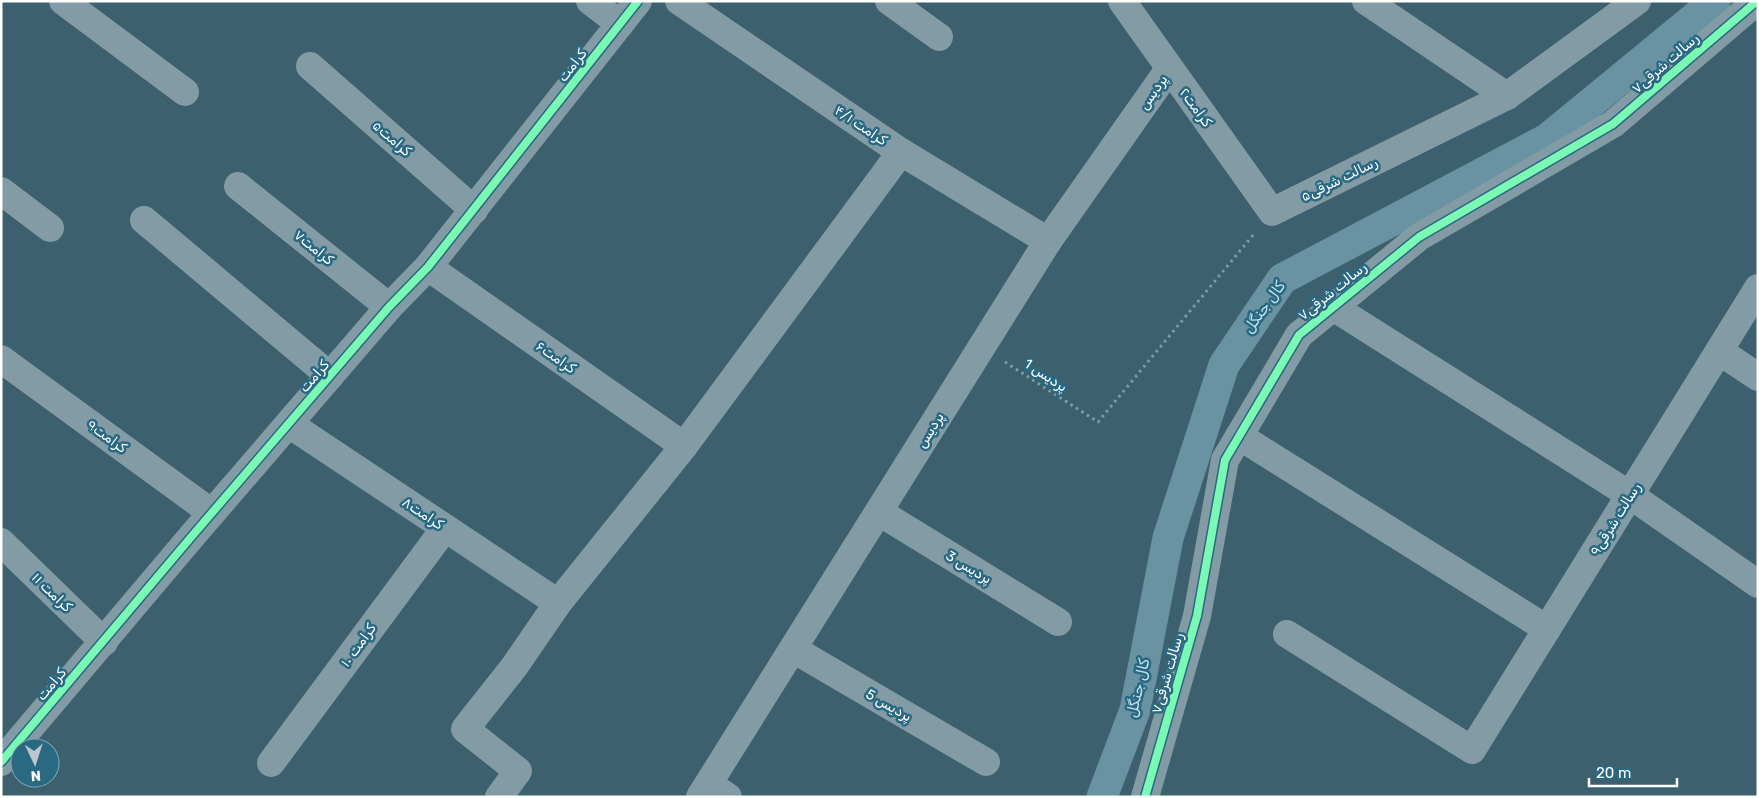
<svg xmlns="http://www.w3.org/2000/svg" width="1759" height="798" viewBox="0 0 1759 798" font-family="Rubik,'Noto Sans Arabic',sans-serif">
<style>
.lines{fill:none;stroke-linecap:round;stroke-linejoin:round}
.canal{stroke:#6992a3;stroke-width:31}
.path{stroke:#839ba4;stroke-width:3;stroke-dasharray:2.5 4;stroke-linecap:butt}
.minor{stroke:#839ba4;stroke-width:28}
.cycleway-casing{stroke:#296982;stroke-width:11}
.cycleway{stroke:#7af9b4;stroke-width:8}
.labels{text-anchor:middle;stroke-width:5;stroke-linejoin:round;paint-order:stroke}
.street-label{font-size:14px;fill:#fff;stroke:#296982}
.water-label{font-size:15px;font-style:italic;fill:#c4e4f0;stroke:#296982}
</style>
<rect width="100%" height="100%" fill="#3d606e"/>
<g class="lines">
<polyline class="canal" points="1102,797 1135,710 1168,538 1224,365 1282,279 1547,139 1715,1"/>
<polyline class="path" points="1005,362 1098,422 1254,234"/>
<g class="minor">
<polyline points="63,1 185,92"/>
<polyline points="590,1 620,24"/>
<polyline points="679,1 901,152 1048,241"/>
<polyline points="889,1 939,37"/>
<polyline points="1122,1 1272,212 1507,96 1637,1"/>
<polyline points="1366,1 1507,96"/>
<polyline points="310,66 474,210"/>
<polyline points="238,186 389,307"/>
<polyline points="1,191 50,228"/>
<polyline points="144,220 330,376"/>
<polyline points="428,267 684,446"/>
<polyline points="1333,307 1630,495 1758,584"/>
<polyline points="1719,351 1758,377"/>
<polyline points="1,359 212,513"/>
<polyline points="289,424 558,603"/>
<polyline points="1239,436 1547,629"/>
<polyline points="879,512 1058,622"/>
<polyline points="1,542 104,642"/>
<polyline points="1287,634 1472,750 1758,288"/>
<polyline points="793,649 986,762"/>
<polyline points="1,762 192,536 389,307 428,267 638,1"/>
<polyline points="271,763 445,528"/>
<polyline points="709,784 728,797"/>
<polyline points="499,797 518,771 465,729 514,667 558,603 684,446 901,152"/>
<polyline points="700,797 1048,241 1169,69"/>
<polyline points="1145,797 1197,616 1225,460 1299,335 1419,237 1613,124 1757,1"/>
</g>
<g class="cycleway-casing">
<g id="cycleway">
<polyline points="1,762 192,536 389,307 428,267 638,1"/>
<polyline points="1145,797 1197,616 1225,460 1299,335 1419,237 1613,124 1757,1"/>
</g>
</g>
<use href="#cycleway" class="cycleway"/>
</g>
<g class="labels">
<g class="street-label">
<text transform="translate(1665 63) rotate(-41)" y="5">رسالت شرقی۷</text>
<text transform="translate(572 65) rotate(-52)" y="5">کرامت</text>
<text transform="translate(1153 92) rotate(-55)" y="5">پردیس</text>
<text transform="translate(1196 107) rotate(54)" y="5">کرامت۲</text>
<text transform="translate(861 125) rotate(34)" y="5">کرامت ۴/۱</text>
<text transform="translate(392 138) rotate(41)" y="5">کرامت۵</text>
<text transform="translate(1339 179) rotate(-26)" y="5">رسالت شرقی۵</text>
<text transform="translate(314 247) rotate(39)" y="5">کرامت۷</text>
<text transform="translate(1332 291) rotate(-39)" y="5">رسالت شرقی۷</text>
<text transform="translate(556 357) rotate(35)" y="5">کرامت۶</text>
<text transform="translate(1046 375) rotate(33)" y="5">پردیس 1</text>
<text transform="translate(314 376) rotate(-49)" y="5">کرامت</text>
<text transform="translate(930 430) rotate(-58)" y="5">پردیس</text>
<text transform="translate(107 436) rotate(36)" y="5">کرامت۹</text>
<text transform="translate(423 513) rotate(34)" y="5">کرامت۸</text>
<text transform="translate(1615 519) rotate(-58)" y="5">رسالت شرقی۹</text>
<text transform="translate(969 567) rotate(31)" y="5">پردیس 3</text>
<text transform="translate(52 592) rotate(44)" y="5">کرامت ۱۱</text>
<text transform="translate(358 645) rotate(-54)" y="5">کرامت ۱۰</text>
<text transform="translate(1167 673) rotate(-74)" y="5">رسالت شرقی۷</text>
<text transform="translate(51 684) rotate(-50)" y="5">کرامت</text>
<text transform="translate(889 705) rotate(30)" y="5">پردیس 5</text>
</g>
<g class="water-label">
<text transform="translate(1264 307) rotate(-54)" y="5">کال جنگل</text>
<text transform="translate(1138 688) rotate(-77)" y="5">کال جنگل</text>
</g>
</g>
<rect width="1759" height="798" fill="none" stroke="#ffffff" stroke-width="5"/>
<g transform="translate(35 763) rotate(176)"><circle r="24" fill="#296982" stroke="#7fa5b4"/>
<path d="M0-4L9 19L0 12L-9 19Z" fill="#bbc7cc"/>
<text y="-8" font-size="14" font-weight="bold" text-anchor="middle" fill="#ffffff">N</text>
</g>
<path d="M1589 778v8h88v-8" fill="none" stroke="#ffffff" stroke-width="2.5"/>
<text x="1596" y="778" font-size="15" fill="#ffffff" stroke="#296982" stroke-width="4" paint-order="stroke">20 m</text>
</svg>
